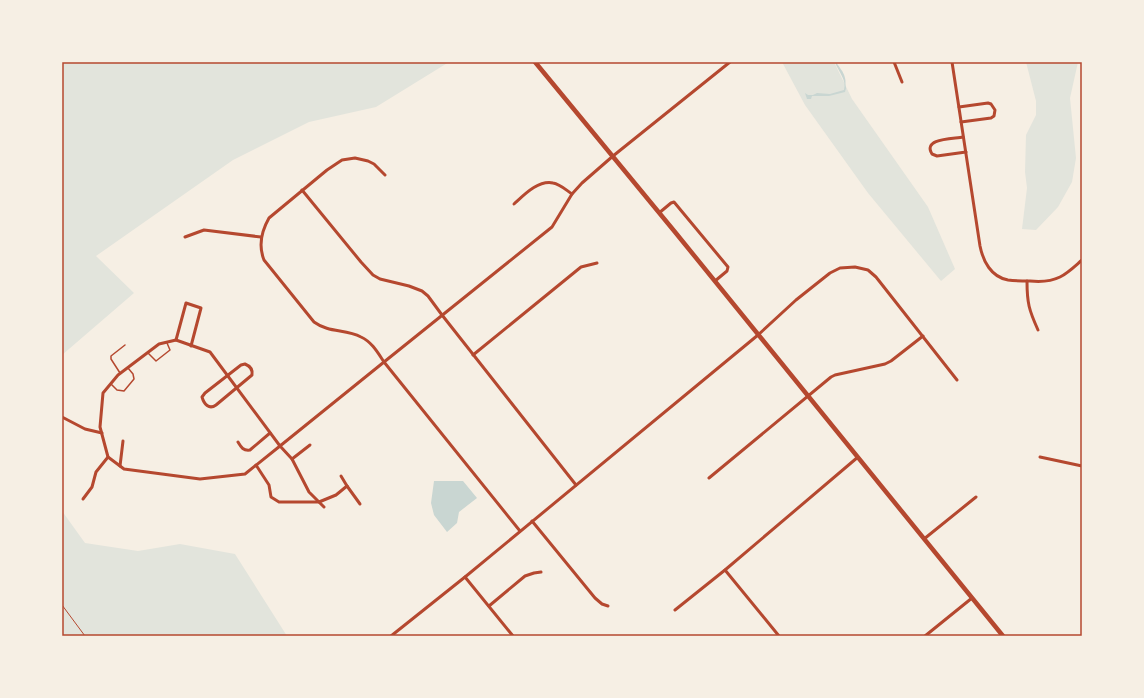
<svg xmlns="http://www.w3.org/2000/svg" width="1144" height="698" viewBox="0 0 1144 698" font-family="Jost,sans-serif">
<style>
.green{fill:#e2e4dc}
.water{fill:#c9d6d2}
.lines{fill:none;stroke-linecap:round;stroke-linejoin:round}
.path{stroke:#b5482f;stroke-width:1}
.service{stroke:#b5482f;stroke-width:1.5}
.minor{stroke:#b5482f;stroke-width:3}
.secondary{stroke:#b5482f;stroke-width:4.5}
.neatline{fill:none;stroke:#b5482f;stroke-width:1.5}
</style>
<rect width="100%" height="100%" fill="#f6efe4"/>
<g class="green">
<polygon points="62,62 449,62 376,107 309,122 233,160 96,256 134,293 62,355"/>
<polygon points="782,62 834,62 852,99 928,207 955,269 941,281 868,193 805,105"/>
<polygon points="1026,62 1078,62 1070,98 1076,158 1072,182 1058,207 1036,230 1022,229 1027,188 1025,172 1026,135 1036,115 1036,101"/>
<polygon points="62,511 85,543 138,551 180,544 235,554 287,636 62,636"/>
</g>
<g class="water">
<path d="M835 62H836C839 67 844 72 845 78 846 81 845 84 846 88L845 92 829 96H812L811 99H807L805 93 808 95H813L817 93 830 94 844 90C847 80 838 71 835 62Z"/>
<polygon points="434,481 463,481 477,498 459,512 457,523 447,532 434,515 431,503"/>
</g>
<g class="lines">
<polyline class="path" points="62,605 85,636"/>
<g class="service">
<polyline points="148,353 156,361 170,350 167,343"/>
<polyline points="120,373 111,359 111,356 125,345"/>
<polyline points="111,384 117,390 124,391 134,379 133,374 128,368"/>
</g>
<g class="minor">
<polyline points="894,62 902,82"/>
<path d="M952 62 980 246C983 261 991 277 1008 280 1015 281 1023 281 1030 281 1040 282 1050 282 1060 277 1068 273 1075 266 1082 260"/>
<polyline points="959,107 988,103 991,104 995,110 994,116 991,118 961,122"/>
<path d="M963 137C954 139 922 138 932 154L937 156 966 152"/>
<path d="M385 175 374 164 368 161 355 158 342 160 327 170 269 218C261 232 258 245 264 260L314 322C329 333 345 329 361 337 372 342 378 353 384 362L520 531"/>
<polyline points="302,190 361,262 373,275 380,279 409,286 422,291 428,296 442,315 576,485"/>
<path d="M514 204C524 195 538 180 553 183 560 184 566 190 572 194"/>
<polyline points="659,213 671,203 674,202 728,267 727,271 715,281"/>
<polyline points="185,237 204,230 261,237"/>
<path d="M1027 281C1027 303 1029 310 1038 330"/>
<polyline points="176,340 186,303 201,308 191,346"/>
<polyline points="473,355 581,267 597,263"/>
<path d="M245 364C250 366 253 369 252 375L216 405C209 410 204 404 202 397L205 393 241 365Z"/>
<polyline points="62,417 85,429 102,433"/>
<path d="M238 442C241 447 243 451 250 450L270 433"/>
<polyline points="1040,457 1082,466"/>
<polyline points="292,459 310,445"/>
<polyline points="256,465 269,485 271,497 279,502 319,502 336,495 347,486"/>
<polyline points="120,466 123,441"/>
<polyline points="341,476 347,486 360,504"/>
<polyline points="709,478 831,377 835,375 885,364 891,361 923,336"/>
<polyline points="83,499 92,487 96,472 108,457"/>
<polyline points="324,507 309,492 292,459 280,446 210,352 176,340 159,344 118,375 103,393 100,427 108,457 124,469 200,479 245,474 280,446 384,362 552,227 572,194 582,183 613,156 730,62"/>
<polyline points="532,521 595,598 602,604 608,606"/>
<polyline points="924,539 976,497"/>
<polyline points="725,570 779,636"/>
<polyline points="465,577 513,636"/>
<polyline points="489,606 525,576 534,573 541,572"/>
<polyline points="675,610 725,570 858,457"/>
<polyline points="391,636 465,577 758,335 796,300 830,273 840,268 855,267 868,270 876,277 957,380"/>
<polyline points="925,636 972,598"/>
</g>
<polyline class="secondary" points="535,62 675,232 1003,636"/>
</g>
<rect width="1144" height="698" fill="none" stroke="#f6efe4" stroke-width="126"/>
<rect x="63" y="63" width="1018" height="572" class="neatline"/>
</svg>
